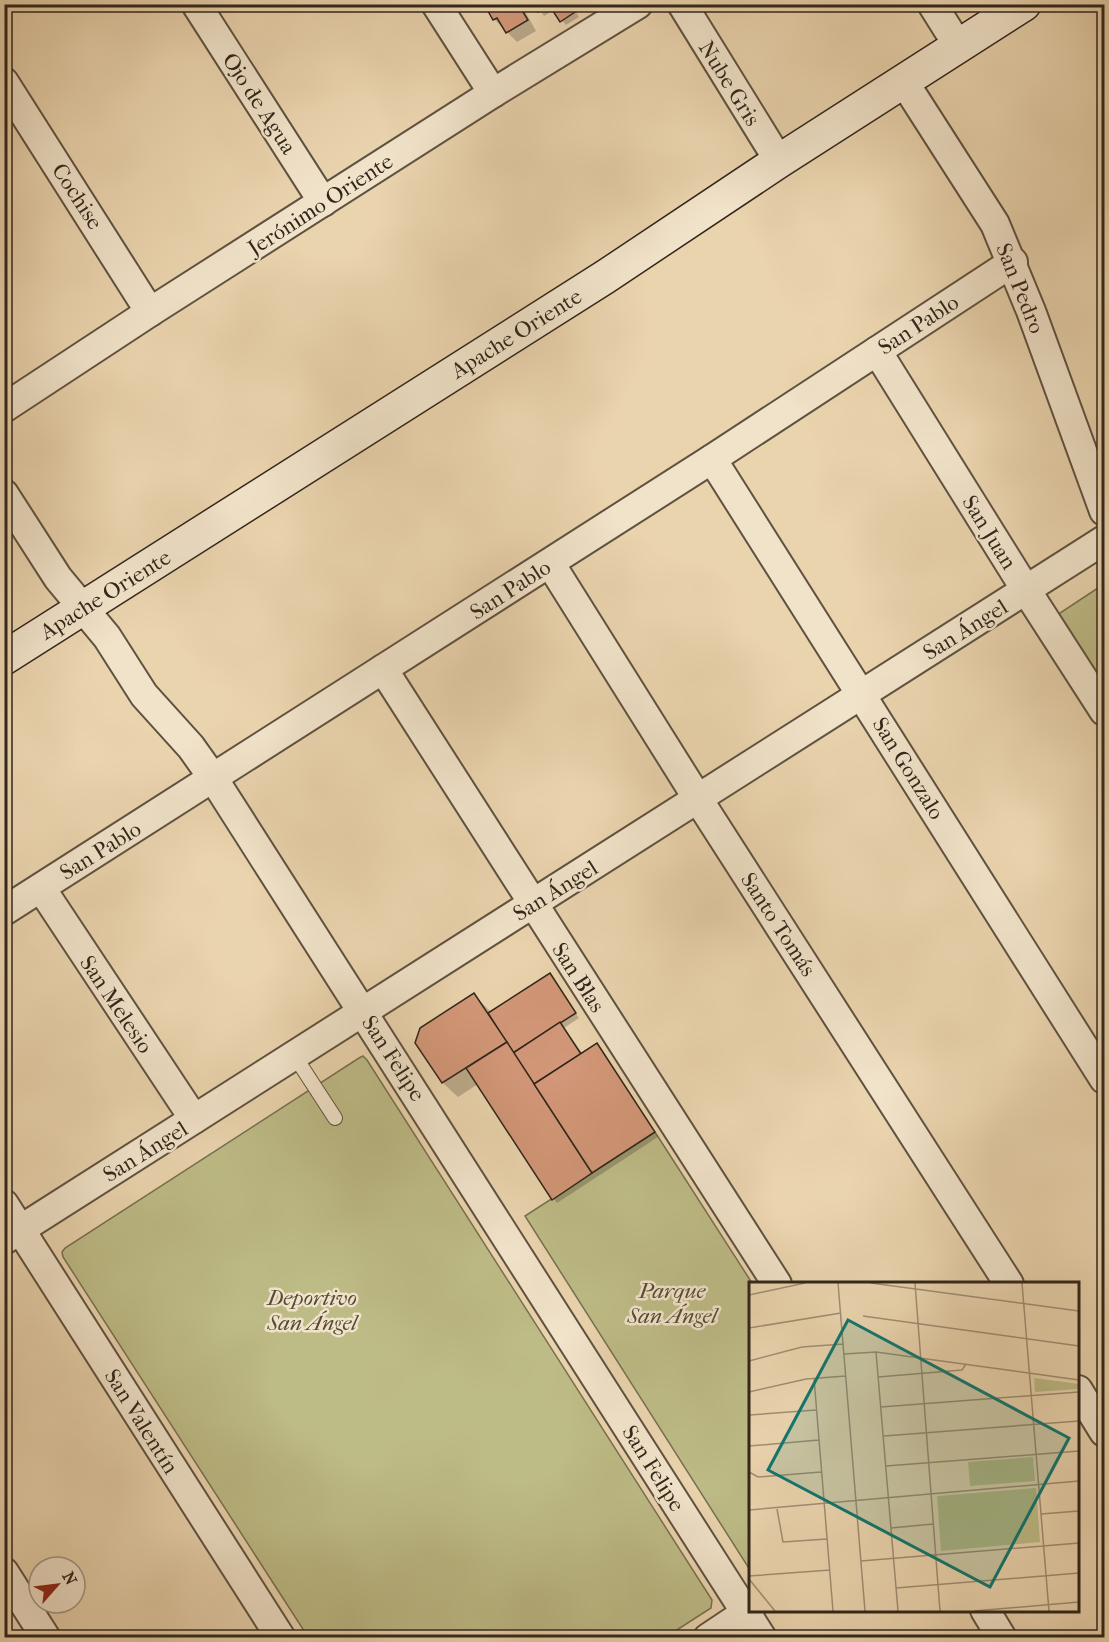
<svg xmlns="http://www.w3.org/2000/svg" width="1109" height="1642" viewBox="0 0 1109 1642" font-family="'IM FELL French Canon',serif">
<style>
.green{fill:#bdbb86;stroke:#777050;stroke-width:1.5}
.shadow{fill:#0003}
.building{fill:#d29778;stroke:#31261b;stroke-width:1.5}
.lines{fill:none;stroke-linecap:round;stroke-linejoin:round}
.lane-casing{stroke:#5f5240;stroke-width:16}
.street-casing{stroke:#5f5240;stroke-width:32}
.secondary-casing{stroke:#31261b;stroke-width:36}
.lane{stroke:#f1e3ca;stroke-width:14}
.street{stroke:#f1e3ca;stroke-width:28}
.secondary{stroke:#f1e3ca;stroke-width:33}
.labels{text-anchor:middle;stroke-width:5;stroke-linejoin:round;paint-order:stroke}
.street-label{font-size:22px;fill:#31261b;stroke:#f1e3ca}
.park-label{font-size:22px;font-style:italic;fill:#544b36;stroke:#f1e3ca}
.inset-road{fill:none;stroke:#a08e73;stroke-width:1.5}
.view{fill:#0f766e;fill-opacity:0.15;stroke:#0f766e;stroke-width:3}
.inset-edge{fill:none;stroke:#31261b;stroke-width:3}
</style>
<rect width="100%" height="100%" fill="#ead4ae"/>
<filter id="stains"><feTurbulence type="fractalNoise" baseFrequency=".00333" numOctaves="4"/><feColorMatrix values="0 0 0 0 .2 0 0 0 0 .09 0 0 0 0 .02 0 0 0 .5 -.17"/></filter>
<radialGradient id="worn" r=".72"><stop offset=".6" stop-color="#630" stop-opacity="0"/><stop offset="1" stop-color="#630" stop-opacity=".3"/></radialGradient>
<g class="green">
<polygon points="1104,584 1104,689 1057,615"/>
<polygon points="363,1056 367,1060 712,1600 711,1608 666,1637 308,1637 63,1257 62,1252 65,1248 359,1058"/>
<polygon points="655,1132 752,1283 750,1570 525,1216"/>
</g>
<g class="shadow">
<polygon points="521,4 536,31 517,42 494,19 486,5"/>
<polygon points="536,4 571,4 579,17 566,25 554,10 544,16"/>
<polygon points="550,975 579,1018 564,1028 583,1054 601,1050 658,1137 557,1203 478,1084 458,1097 443,1083 417,1043 474,995 491,1012"/>
</g>
<g class="building">
<polygon points="484,4 518,4 528,20 506,33 497,18 493,20"/>
<polygon points="534,4 552,4 538,12"/>
<polygon points="557,4 571,4 575,12 560,22 551,8"/>
<polygon points="550,973 576,1013 513,1053 488,1013"/>
<polygon points="474,993 507,1042 442,1083 415,1043 420,1028"/>
<polygon points="560,1022 581,1054 534,1084 513,1053"/>
<polygon points="507,1042 592,1173 552,1200 466,1068"/>
<polygon points="597,1043 655,1132 592,1173 534,1084"/>
</g>
<g class="lines">
<g class="lane-casing">
<polyline id="lane" points="294,1055 335,1118"/>
</g>
<g class="street-casing">
<g id="street">
<polyline points="196,4 323,202"/>
<polyline points="436,4 493,93"/>
<polyline points="682,4 779,161"/>
<polyline points="932,4 959,47"/>
<polyline points="4,82 150,312"/>
<polyline points="904,82 995,224 1031,311 1104,511"/>
<polyline points="877,351 1026,590 1104,711"/>
<polyline points="4,408 150,312 493,93 638,4"/>
<polyline points="712,459 1104,1079"/>
<polyline points="4,494 58,578 107,637 144,695 191,747 213,778 762,1638"/>
<polyline points="550,563 698,799 1009,1284"/>
<polyline points="383,669 777,1284"/>
<polyline points="41,888 194,1119"/>
<polyline points="4,911 712,459 1013,262"/>
<polyline points="4,1204 281,1638"/>
<polyline points="4,1240 1104,540"/>
<polyline points="1078,1390 1104,1432"/>
<polyline points="4,1572 46,1638"/>
<polyline points="985,1610 1002,1638"/>
<polyline points="708,1638 750,1610"/>
</g>
</g>
<g class="secondary-casing">
<polyline id="secondary" points="4,658 605,277 779,161 1024,4"/>
</g>
<use href="#lane" class="lane"/>
<use href="#street" class="street"/>
<use href="#secondary" class="secondary"/>
</g>
<g class="labels">
<g class="street-label">
<text transform="translate(730 83) rotate(58)" y="8">Nube Gris</text>
<text transform="translate(260 103) rotate(57)" y="8">Ojo de Agua</text>
<text transform="translate(78 196) rotate(57)" y="8">Cochise</text>
<text transform="translate(320 204) rotate(-33)" y="8">Jerónimo Oriente</text>
<text transform="translate(1021 288) rotate(68)" y="8">San Pedro</text>
<text transform="translate(918 324) rotate(-33)" y="8">San Pablo</text>
<text transform="translate(516 333) rotate(-32)" y="8">Apache Oriente</text>
<text transform="translate(990 532) rotate(58)" y="8">San Juan</text>
<text transform="translate(510 589) rotate(-33)" y="8">San Pablo</text>
<text transform="translate(105 594) rotate(-32)" y="8">Apache Oriente</text>
<text transform="translate(965 629) rotate(-32)" y="8">San Ángel</text>
<text transform="translate(909 768) rotate(58)" y="8">San Gonzalo</text>
<text transform="translate(100 850) rotate(-32)" y="8">San Pablo</text>
<text transform="translate(555 890) rotate(-32)" y="8">San Ángel</text>
<text transform="translate(779 924) rotate(57)" y="8">Santo Tomás</text>
<text transform="translate(579 977) rotate(57)" y="8">San Blas</text>
<text transform="translate(117 1004) rotate(56)" y="8">San Melesio</text>
<text transform="translate(394 1058) rotate(57)" y="8">San Felipe</text>
<text transform="translate(145 1151) rotate(-32)" y="8">San Ángel</text>
<text transform="translate(142 1421) rotate(58)" y="8">San Valentín</text>
<text transform="translate(654 1468) rotate(58)" y="8">San Felipe</text>
</g>
<g class="park-label">
<text x="672" y="1298">Parque<tspan x="672" dy="25">San Ángel</tspan></text>
<text x="312" y="1305">Deportivo<tspan x="312" dy="25">San Ángel</tspan></text>
</g>
</g>
<g transform="translate(749 1282)">
<rect width="330" height="330" fill="#ead4ae"/>
<path d="M285 96 330 102V107L286 110ZM284 175 286 199 221 204 219 180ZM287 206 291 260 192 269 188 214Z" fill="#bdbb86"/>
<path class="inset-road" d="M89 1 116 329M122 1 330 29M166 1 191 329M273 1 300 329M0 13 56 1M114 34 330 64M0 46 92 31M127 70 149 329M95 72 127 70 330 98M0 79 53 65 94 62M129 95 213 88 217 82M65 96 84 329M0 110 57 97 97 94M132 125 330 110M0 133 67 128M135 154 330 139M0 164 70 158M137 184 330 169M0 190 9 195 72 190M28 227 34 260 78 257M0 228 330 199M292 232 330 229M142 246 184 242M112 279 330 261M0 294 81 288M0 297 26 329M147 306 330 291M225 329 330 320"/>
<path class="view" d="M99 38 320 156 241 305 19 188Z"/>
<rect width="330" height="330" class="inset-edge"/>
</g>
<rect width="1109" height="1642" fill="none" stroke="#ead4ae" stroke-width="24"/>
<rect x="6" y="6" width="1097" height="1630" fill="none" stroke="#31261b" stroke-width="3"/>
<rect x="12" y="12" width="1085" height="1618" fill="none" stroke="#31261b" stroke-width="1.5"/>
<g transform="translate(57 1585) rotate(62)"><circle r="28" fill="#f1e3ca" stroke="#a49784" stroke-width="1.5"/>
<path d="M0-4.5L10 22L0 15L-10 22Z" fill="#8f2418"/>
<text y="-9" font-size="16" font-weight="bold" text-anchor="middle" fill="#31261b">N</text>
</g>
<rect width="100%" height="100%" filter="url(#stains)"/>
<rect width="100%" height="100%" fill="url(#worn)"/>
</svg>
